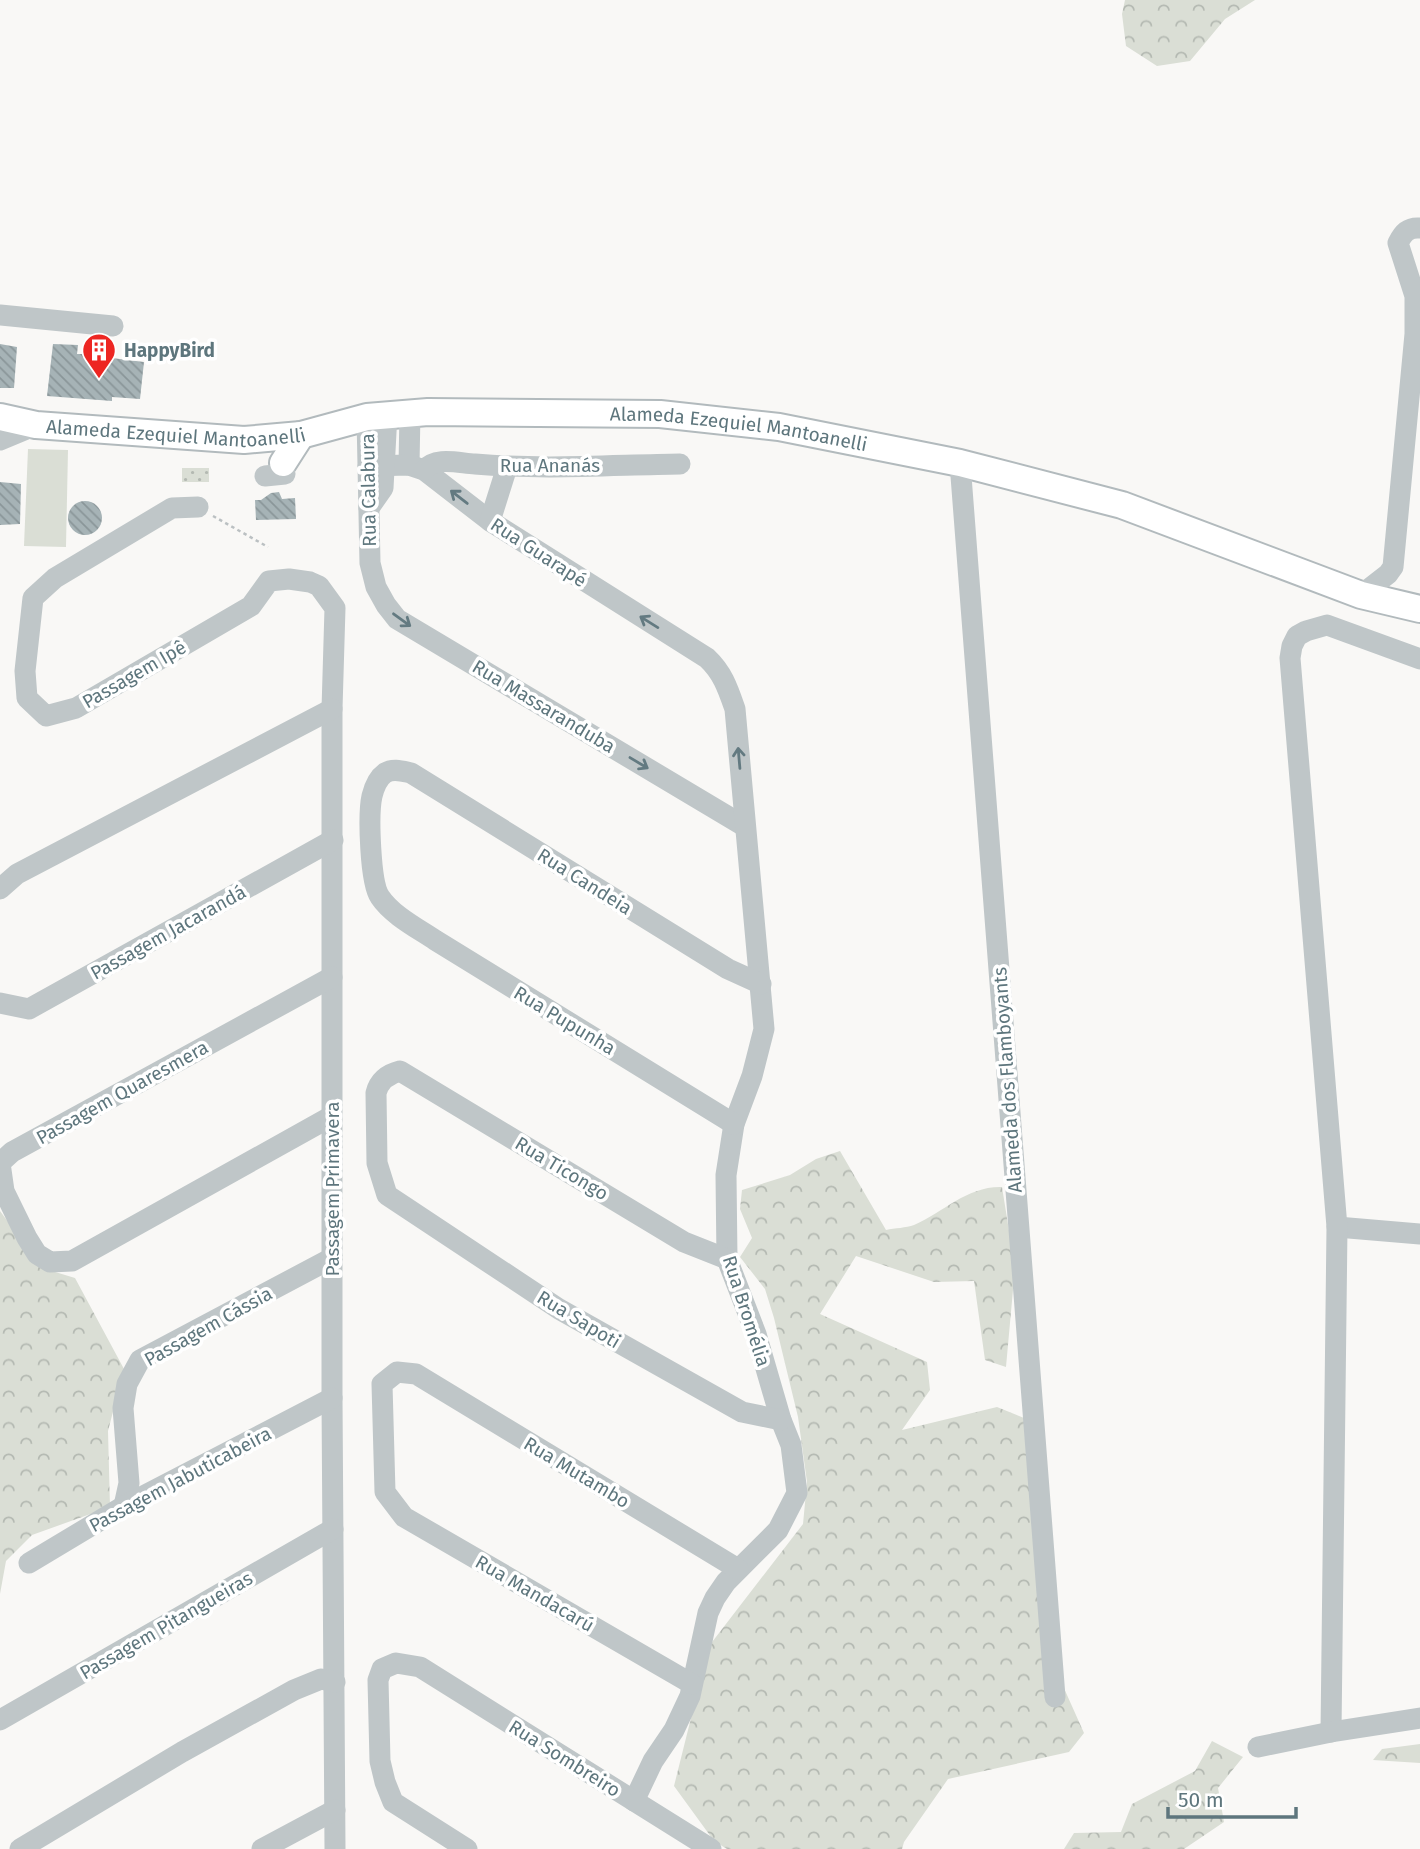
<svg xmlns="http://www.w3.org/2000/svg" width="1420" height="1849" viewBox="0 0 1420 1849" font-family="'Fira Sans',sans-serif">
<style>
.grass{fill:url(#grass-dots)}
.forest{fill:url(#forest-crowns)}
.pitch{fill:#daded5}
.building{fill:url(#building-back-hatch)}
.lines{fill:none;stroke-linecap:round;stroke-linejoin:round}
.major-casing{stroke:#b2babd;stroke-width:30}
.path{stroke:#bbc0c2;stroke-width:2.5;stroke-dasharray:3.5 3.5;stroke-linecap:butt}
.minor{stroke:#bfc6c8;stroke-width:21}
.major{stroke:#fff;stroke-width:26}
.oneway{stroke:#637a81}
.labels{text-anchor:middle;stroke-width:7;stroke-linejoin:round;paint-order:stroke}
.poi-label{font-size:19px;font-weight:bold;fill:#5e767d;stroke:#fff;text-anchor:start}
.street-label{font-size:19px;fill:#5e767d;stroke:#fff}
</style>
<defs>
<pattern id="grass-dots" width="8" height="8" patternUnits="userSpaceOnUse" patternTransform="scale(1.75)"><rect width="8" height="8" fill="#daded5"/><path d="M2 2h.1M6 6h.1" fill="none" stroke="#b4b9b2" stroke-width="1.8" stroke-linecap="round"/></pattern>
<pattern id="forest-crowns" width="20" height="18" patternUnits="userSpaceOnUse" patternTransform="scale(1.75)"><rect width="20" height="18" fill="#daded5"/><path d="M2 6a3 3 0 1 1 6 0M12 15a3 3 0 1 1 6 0" fill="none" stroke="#b4b9b2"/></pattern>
<pattern id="building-back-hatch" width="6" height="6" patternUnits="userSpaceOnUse" patternTransform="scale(1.75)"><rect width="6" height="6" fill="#a6b3b6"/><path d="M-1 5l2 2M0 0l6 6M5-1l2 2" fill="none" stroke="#8a9699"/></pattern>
</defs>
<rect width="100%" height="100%" fill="#f9f8f6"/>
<rect class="grass" x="182" y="468" width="27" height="14"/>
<g class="forest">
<polygon points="1125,0 1255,0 1225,19 1190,61 1157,66 1126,46 1122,14"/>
<path d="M840 1151 886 1230C895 1228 906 1228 914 1225 944 1212 967 1186 1002 1187L1015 1268 1006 1367 985 1360 974 1281 934 1282 856 1256 820 1314 927 1362 930 1390 902 1430 997 1407 1024 1418 1046 1648 1084 1733 1069 1752 948 1779 904 1842 902 1849H727L714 1841 674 1786 709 1646 803 1524 807 1482 798 1417 774 1318 765 1289 740 1257 752 1238 740 1209 742 1190 790 1175 816 1159Z"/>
<polygon points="0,1211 42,1268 75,1278 124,1369 108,1431 110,1507 32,1535 6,1561 0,1594"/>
<polygon points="1212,1741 1243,1757 1218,1788 1224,1822 1184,1849 1064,1849 1074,1833 1121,1832 1132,1804 1195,1771"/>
<polygon points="1420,1744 1420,1763 1373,1760 1382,1749"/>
</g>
<polygon class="pitch" points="28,449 68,450 66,547 24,546"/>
<g class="building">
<polygon points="0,344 17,347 14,388 0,388"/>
<polygon points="53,344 78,345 77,354 105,354 104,357 144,362 140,399 112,397 112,401 47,396"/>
<polygon points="0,482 21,484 20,524 0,525"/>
<polygon points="279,492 282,499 295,498 296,519 256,520 255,500 261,500 271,493"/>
<circle cx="85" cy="518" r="17"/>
</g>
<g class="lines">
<g class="major-casing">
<g id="major">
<path id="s1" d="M0 417 36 425 244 440 301 435 367 417 428 412 660 414 779 427 960 463 1122 505 1361 595 1420 609"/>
<polyline points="283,463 301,435"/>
</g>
</g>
<polyline class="path" points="213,516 268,547"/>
<g class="minor">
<polyline points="0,315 113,326"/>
<polyline points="367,417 370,563 376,587 386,605 397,619 744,826"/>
<polyline points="0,440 36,425"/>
<polyline points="960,463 1055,1697"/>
<polyline points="409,465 410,412"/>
<path d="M368 466 409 465 424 470 490 521 707 658C723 673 728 689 735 709L764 1029 752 1076 734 1124 726 1175 727 1259 756 1334 781 1420 791 1445 797 1493 778 1530 726 1582 715 1598 708 1613 690 1696 674 1730 653 1761 634 1801"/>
<path d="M424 470C436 456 458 463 475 464 543 470 612 465 680 464"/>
<polyline points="265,476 285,474"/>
<polyline points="198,507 172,508 55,578 33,598 25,671 27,698 46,716 76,708 251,606 269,581 289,579 310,582 319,586 335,608 332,709 332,1398 335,1849"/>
<polyline points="369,508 383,488 387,414"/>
<polyline points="490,521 507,467"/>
<path d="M1361 595 1388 574 1393 567 1415 334V296L1398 243C1403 233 1408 227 1420 228"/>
<polyline points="0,889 17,874 332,709"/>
<polyline points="332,977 12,1152 0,1163 4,1191 27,1238 37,1254 50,1262 72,1261 332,1116"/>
<polyline points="0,1003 29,1009 333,840"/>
<path d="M734 1124 435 940C417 928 392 915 380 897 370 883 368 814 372 796 374 788 378 778 385 773 393 768 402 771 411 773L728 969 761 984"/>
<polyline points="1337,1227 1420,1234"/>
<path d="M727 1259 684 1242 400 1071C388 1074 379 1081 376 1093L377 1163 387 1195 559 1309 742 1412 781 1420"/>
<polyline points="124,1506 129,1483 123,1408 127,1384 140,1360 332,1258"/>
<polyline points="29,1563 124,1506 332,1398"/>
<polyline points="692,1684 404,1517 385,1492 382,1384 397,1372 416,1374 738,1569"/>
<polyline points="0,1720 333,1529"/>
<polyline points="1331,1732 1337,1227 1290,658 1292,646 1297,636 1306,631 1327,625 1420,659"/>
<polyline points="1258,1747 1331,1732 1420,1718"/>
<polyline points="20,1849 182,1752 294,1690 321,1679 335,1682"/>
<polyline points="262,1849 335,1810"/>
<polyline points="467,1849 393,1802 385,1782 380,1761 378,1680 382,1669 396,1663 420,1667 711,1849"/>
</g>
<use href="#major" class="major"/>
</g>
<defs><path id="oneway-shaft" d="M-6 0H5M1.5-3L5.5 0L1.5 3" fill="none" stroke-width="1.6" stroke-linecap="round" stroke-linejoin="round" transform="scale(1.75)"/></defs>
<g class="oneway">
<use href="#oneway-shaft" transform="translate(459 497) rotate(-142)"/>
<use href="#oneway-shaft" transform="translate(402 620) rotate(36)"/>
<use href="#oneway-shaft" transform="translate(649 622) rotate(-148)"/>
<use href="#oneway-shaft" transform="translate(739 758) rotate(-95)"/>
<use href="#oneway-shaft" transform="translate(639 763) rotate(31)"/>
</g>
<defs>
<g id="building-pin" transform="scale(1.75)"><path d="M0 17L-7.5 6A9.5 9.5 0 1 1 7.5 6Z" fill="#ed2622" stroke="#fff"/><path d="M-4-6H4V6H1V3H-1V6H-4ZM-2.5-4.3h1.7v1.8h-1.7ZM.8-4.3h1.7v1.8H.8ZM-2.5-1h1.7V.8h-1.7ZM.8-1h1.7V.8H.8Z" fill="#fff"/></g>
</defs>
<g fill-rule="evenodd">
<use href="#building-pin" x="99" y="350"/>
</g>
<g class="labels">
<g class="poi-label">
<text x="124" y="357">HappyBird</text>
</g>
<g class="street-label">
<text dy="7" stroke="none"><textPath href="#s1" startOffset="177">Alameda Ezequiel Mantoanelli</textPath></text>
<text dy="7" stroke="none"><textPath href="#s1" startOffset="744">Alameda Ezequiel Mantoanelli</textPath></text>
<text x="550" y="472">Rua Ananás</text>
<text transform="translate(368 490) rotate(-91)" y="7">Rua Calabura</text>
<text transform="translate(539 552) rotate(33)" y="7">Rua Guarapé</text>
<text transform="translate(134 674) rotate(-30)" y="7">Passagem Ipê</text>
<text transform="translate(544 706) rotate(31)" y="7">Rua Massaranduba</text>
<text transform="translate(585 881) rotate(32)" y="7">Rua Candeia</text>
<text transform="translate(168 932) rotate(-29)" y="7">Passagem Jacarandá</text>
<text transform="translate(565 1020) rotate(31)" y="7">Rua Pupunha</text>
<text transform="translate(1007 1080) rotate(-94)" y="7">Alameda dos Flamboyants</text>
<text transform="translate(122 1092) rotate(-29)" y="7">Passagem Quaresmera</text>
<text transform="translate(562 1168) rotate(31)" y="7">Rua Ticongo</text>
<text transform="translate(332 1189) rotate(-90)" y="7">Passagem Primavera</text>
<text transform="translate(747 1311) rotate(72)" y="7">Rua Bromélia</text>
<text transform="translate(579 1319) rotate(31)" y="7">Rua Sapoti</text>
<text transform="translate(208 1326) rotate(-29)" y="7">Passagem Cássia</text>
<text transform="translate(577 1472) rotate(31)" y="7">Rua Mutambo</text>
<text transform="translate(180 1479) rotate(-28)" y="7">Passagem Jabuticabeira</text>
<text transform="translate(535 1593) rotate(30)" y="7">Rua Mandacarú</text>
<text transform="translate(166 1625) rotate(-30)" y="7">Passagem Pitangueiras</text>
<text transform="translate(565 1758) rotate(32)" y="7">Rua Sombreiro</text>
</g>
</g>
<path d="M1168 1807v10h128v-10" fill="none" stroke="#5e767d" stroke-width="3.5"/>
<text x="1178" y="1807" font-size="21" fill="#5e767d" stroke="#ffffff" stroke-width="5" paint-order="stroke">50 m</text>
</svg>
